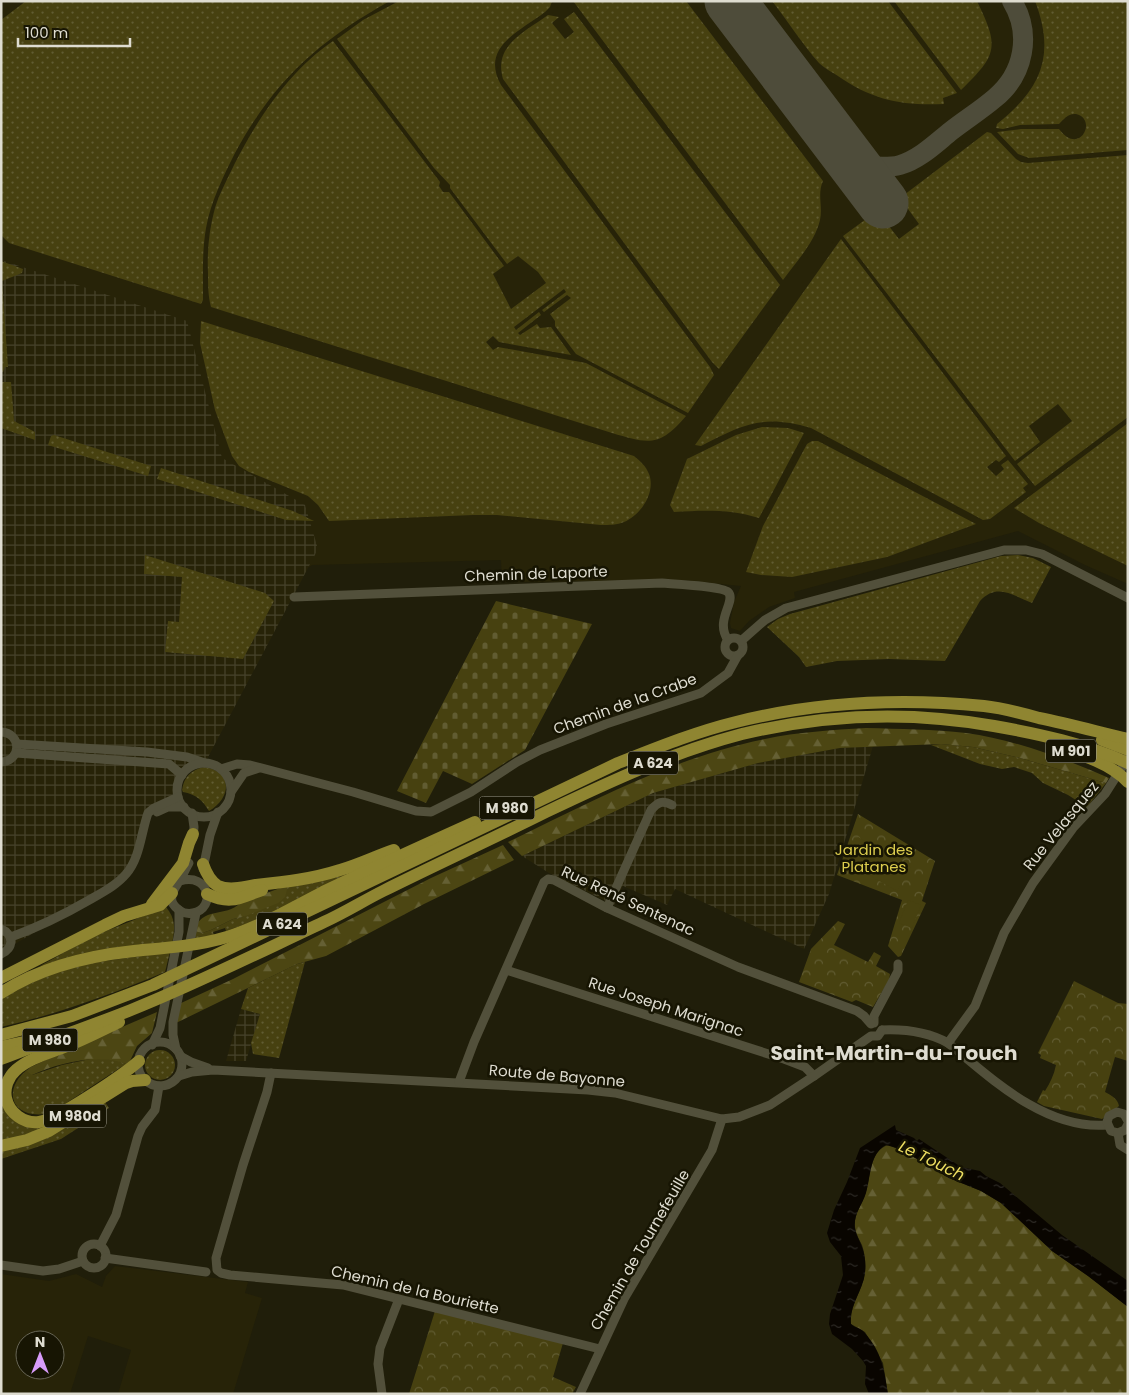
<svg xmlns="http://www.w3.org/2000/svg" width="1129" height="1395" viewBox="0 0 1129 1395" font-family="Poppins,sans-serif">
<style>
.built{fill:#272308;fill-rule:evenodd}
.industrial{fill:url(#industrial-grid)}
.grass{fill:url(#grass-dots)}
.forest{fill:url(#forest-firs)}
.cemetery{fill:url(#cemetery-stones)}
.park{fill:url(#park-crowns)}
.garden{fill:#474110}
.water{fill:url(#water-ripples)}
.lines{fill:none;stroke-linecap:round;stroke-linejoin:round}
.taxiway{stroke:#4e4c3a;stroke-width:20}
.runway{stroke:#4e4c3a;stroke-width:51}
.minor{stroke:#52503b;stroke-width:9}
.highway{stroke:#8f8531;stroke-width:12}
.labels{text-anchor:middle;stroke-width:5;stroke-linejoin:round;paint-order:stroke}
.shield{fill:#171503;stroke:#a2a092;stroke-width:1}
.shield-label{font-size:14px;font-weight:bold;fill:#dedcd0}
.street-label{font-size:15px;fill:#dedcd0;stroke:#171503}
.park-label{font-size:15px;fill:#dccd4e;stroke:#171503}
.water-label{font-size:16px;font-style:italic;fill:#edde61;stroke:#171503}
.district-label{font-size:20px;font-weight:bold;fill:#dedcd0;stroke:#171503}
</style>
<defs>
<pattern id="industrial-grid" width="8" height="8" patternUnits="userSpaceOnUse" patternTransform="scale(1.25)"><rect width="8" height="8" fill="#272308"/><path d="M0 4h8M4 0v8" fill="none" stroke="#46422b"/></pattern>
<pattern id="grass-dots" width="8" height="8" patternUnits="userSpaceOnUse" patternTransform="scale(1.25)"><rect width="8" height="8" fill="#474110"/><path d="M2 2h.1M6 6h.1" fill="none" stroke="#615c32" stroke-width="1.8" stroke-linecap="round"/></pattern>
<pattern id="forest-firs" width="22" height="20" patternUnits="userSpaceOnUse" patternTransform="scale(1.25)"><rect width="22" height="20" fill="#4c4613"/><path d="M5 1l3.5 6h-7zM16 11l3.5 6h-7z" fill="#656034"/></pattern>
<pattern id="cemetery-stones" width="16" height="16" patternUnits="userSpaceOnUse" patternTransform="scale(1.25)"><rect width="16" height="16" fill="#474110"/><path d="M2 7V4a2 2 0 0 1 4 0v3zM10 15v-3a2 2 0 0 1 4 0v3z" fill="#615c32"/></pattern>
<pattern id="park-crowns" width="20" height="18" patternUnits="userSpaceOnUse" patternTransform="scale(1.25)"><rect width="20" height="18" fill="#474110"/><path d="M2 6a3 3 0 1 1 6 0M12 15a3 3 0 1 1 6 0" fill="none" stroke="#615c32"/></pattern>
<pattern id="water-ripples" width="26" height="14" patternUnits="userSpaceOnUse" patternTransform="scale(1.25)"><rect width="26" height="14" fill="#090500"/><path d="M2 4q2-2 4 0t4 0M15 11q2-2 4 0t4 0" fill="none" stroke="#2c2924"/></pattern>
</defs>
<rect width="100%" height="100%" fill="#201e0a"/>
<g class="built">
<polygon points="1,1 1128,1 1128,584 1085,565 1018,531 794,592 795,598 769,607 749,621 740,631 731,628 730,623 734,602 741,586 682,580 502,582 501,560 312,565 276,588 1,631"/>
<path d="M115 1266 248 1282 245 1293 262 1298 233 1394H118L131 1350 88 1336 70 1394H1V1274L49 1281 76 1274 102 1287 106 1276ZM25 1340H55V1370H25Z"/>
</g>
<g class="industrial">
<polygon points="1,260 187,321 222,458 305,505 318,549 206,761 194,762 181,772 172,796 145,821 134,861 102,893 1,952"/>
<polygon points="873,746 829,894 804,949 675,889 667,905 623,886 614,905 549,873 522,856 653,793 758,763 840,748"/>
<polygon points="241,1009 260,1014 246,1061 226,1061"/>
</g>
<g class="grass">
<path d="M26 1H390C318 41 274 81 235 153 223 177 211 201 206 228 202 251 203 275 203 300L201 304 9 243 1 235V20Z"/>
<path d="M399 1H552L550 7 545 12C519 32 480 47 501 85L710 367 714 375 688 413 576 354 555 326V321L550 314 571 298 567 295 544 312 542 310 566 292 564 289 514 327 516 330 539 312 541 315 518 333 520 335 537 324 540 328 551 327 571 355 499 342 493 336 486 342 493 350 498 347 586 363 686 416C660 447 649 444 612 433L211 307C208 296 208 284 208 273 207 251 209 230 215 208 220 192 228 178 235 163 258 118 290 70 333 41L440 182 439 186 443 192H449L504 266 493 274 511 309 546 283 538 272 518 256 507 264 450 188V185L434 168 337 39 363 20Z"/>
<path d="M573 1H686L823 181C817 194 823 206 820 220 815 242 796 262 783 280Z"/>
<path d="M772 1H888L957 93 943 98 944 104C903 106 872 100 838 76 832 72 824 68 819 63 802 44 788 21 772 1Z"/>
<path d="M894 1H977C999 47 998 54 961 90Z"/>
<path d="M1035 1H1128V150L1029 158 1018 154 997 132 1021 129H1059C1080 157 1098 119 1076 114 1068 113 1064 119 1059 124L1020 125 1003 129 996 128 997 124C1041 89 1056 56 1035 1Z"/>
<path d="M574 12 780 285 719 369 712 362 503 79C493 45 525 32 548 15L559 17 552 23 565 39 574 32 564 19Z"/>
<polygon points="987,132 991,133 1016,159 1021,162 1028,163 1128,155 1128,417 1035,486 1017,464 1072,421 1058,404 1029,426 1040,442 1015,461 843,236 877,211 899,239 919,224 900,198"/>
<path d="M841 239 1006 456 999 462 996 460 987 467 996 476 1004 469 1001 465 1008 460 1028 484 1023 488 1026 492 990 519 983 520 811 428C763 414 743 424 701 446L695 445Z"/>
<polygon points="1,261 23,269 22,273 2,281 8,367 5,367 3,372 1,371"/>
<path d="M201 321 634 456C640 461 646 466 649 474 656 492 641 515 624 522 617 525 609 525 601 525L497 515H473L329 521 318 505 308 496 249 472 239 466 232 456 215 410 200 343Z"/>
<polygon points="1,382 11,382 14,421 35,432 35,440 1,428"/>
<polygon points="1128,423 1128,566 1039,523 1014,508"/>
<path d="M762 427 788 428 804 433 759 518C731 509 703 510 674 512L670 505 687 459 736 435Z"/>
<polygon points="54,435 151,466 148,476 48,445 51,436"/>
<polygon points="812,441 818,441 976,524 887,557 792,577 761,575 746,572 763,526 807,444"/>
<polygon points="161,468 293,511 314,521 286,520 157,479"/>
<polygon points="145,555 265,593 274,601 243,659 165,652 168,621 179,622 182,577 144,574"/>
<path d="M1018 555 1033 558 1051 567 1032 603C1012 595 997 583 980 601L945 661 889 659 837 661 806 667 799 657 767 627 778 619 790 614 1001 556Z"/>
<polygon points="941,744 973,747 1020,758 1106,783 1087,807 1068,795 1043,783 1032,773 1014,767 1002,769 980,764 931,745"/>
<path d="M204 767C233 771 232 798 209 811 203 801 196 794 183 792L182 790C184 777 191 770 204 767Z"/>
<polygon points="338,874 350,875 248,923 226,931 225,928 213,932 214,935 192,940 194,931 202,933 211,930 233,919 243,917 288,885"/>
<path d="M166 907C176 919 175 929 172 943L40 966 94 936Z"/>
<path d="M170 952 165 972C112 994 58 1014 1 1027V997L69 966Z"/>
<polygon points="305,962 279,1058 253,1054 251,1043 260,1014 241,1009 248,988 297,964"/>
<circle cx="160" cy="1065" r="15"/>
<path d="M95 1058 117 1060 126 1064 51 1113C10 1122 0 1087 31 1067L32 1075 62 1065Z"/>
<polygon points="1,1100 5,1110 49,1127 1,1142"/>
<polygon points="105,1102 109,1108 61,1139 1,1159 1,1151"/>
</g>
<g class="forest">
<path d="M866 728C900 729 933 729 966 733 1016 740 1063 758 1109 778L1106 783 1020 758 973 747 941 744 840 748 758 763 653 793 522 856 508 842C591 802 674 757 765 739 798 732 832 730 866 728Z"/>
<polygon points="503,845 514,860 424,904 326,956 297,964 176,1023 179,1004 233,979 431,878"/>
<path d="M288 885 285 897 278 903 243 917 233 919 211 930 202 933 194 931C201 906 226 918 240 903Z"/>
<path d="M157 1012 152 1033 137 1046 130 1061 126 1064C99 1053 58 1063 32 1075L27 1071 31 1067 50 1058Z"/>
<path d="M889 1145 910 1155 949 1178 981 1191 1001 1203 1052 1251 1088 1276 1128 1307V1394H888L883 1363 865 1332 851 1324C849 1305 863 1291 865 1272 866 1263 865 1254 862 1245 859 1239 856 1234 855 1227 854 1214 861 1206 865 1195 871 1179 869 1149 889 1145Z"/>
</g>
<polygon class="cemetery" points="496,601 592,624 525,750 472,784 443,771 426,803 397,791"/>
<g class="park">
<polygon points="858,814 935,861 922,901 926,903 901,956 898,957 888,946 902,900 837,875"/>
<polygon points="838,921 845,924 834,945 868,962 874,952 881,956 876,966 890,974 889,980 873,1007 856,1000 852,1002 799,982 811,949"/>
<path d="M1074 981 1118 1003 1128 1004V1061L1115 1057 1105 1092C1111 1095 1118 1099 1119 1106L1102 1119 1044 1106 1037 1102 1043 1090 1045 1091C1050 1083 1054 1075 1056 1065L1040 1058 1041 1055 1038 1053Z"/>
<polygon points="435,1311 563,1343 553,1377 576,1387 572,1394 409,1394"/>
</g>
<g class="garden">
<polygon points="858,837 911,867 897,891 844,861"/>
<polygon points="908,900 921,905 912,928 899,923"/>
</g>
<path class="water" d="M895 1125 896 1130 914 1138 917 1141 919 1139 961 1167 980 1171 986 1176 1000 1183 1062 1235 1128 1281V1307L1088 1276 1052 1251 1001 1203 981 1191 949 1178 900 1149 886 1145C869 1154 871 1177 866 1193 862 1206 853 1214 855 1229 856 1235 860 1241 862 1247 865 1255 866 1264 865 1273 863 1291 849 1305 851 1324 855 1328 861 1328 864 1332 882 1352 884 1369 888 1394H869L865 1384 866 1366 863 1361 852 1349 832 1334 829 1324 830 1314 843 1275 841 1256 830 1242 827 1233 834 1210 847 1182 860 1148Z"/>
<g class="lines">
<path class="taxiway" d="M854 165C869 166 886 169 900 165 920 159 936 143 951 131 965 120 981 110 995 98 1024 74 1032 34 1012 1"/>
<polyline class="runway" points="730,1 883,203"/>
<g class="minor">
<path d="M294 597 662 583C673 584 721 586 728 592 737 601 714 620 728 640"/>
<circle cx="734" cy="647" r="9"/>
<polyline points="741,641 765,620 786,608 1004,550 1026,550 1042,554 1128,598"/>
<path d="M1 732C22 733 22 761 1 762"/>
<polyline points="17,744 147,752 187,757 205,763"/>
<polyline points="16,753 169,764 182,775"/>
<circle cx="204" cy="790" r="27"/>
<polyline points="221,769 237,764 250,765 353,792 416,811 431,812 471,792 517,762 540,750 606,724 701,693 728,673 738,655"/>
<polyline points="231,792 244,773 259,768"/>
<polyline points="157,812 168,807 184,807"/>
<polyline points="192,813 194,827 193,838"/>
<polyline points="203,869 210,835 218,812"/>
<path d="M180 881C209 872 217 908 193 913 188 914 183 913 179 910 165 900 174 890 180 880 183 875 186 868 189 863"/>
<path d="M607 908 651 810C658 802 662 800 672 805"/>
<path d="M1 929C14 934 14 949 1 954"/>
<path d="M11 937C39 927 65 914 91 899 103 892 117 885 126 874 140 858 141 833 148 813L154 808 178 797"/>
<polyline points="506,970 784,1059 805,1067 814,1076"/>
<polyline points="874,1023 874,1016 898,971 898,964"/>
<path d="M882 1030C904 1029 928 1032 948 1043 992 1079 1045 1130 1107 1125"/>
<circle cx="160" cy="1064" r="22"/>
<polyline points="948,1043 975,1006 1004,933 1033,883 1073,828 1105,794 1128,758"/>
<polyline points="152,1045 160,1028 179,932 179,910"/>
<polyline points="176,1049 173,1035 173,1022 196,913"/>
<polyline points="180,1056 191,1062 208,1068"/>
<polyline points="271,1073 267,1092 243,1165 216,1258 217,1270 221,1273 230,1275 343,1285 600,1349"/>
<polyline points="179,1076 192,1072 213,1070 588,1090 615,1093 722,1119 739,1117 770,1105 814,1076 871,1036 878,1036 882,1030"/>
<polyline points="459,1082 474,1042 544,882 548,879 554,880 607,908 738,967 857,1011 864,1016 871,1024"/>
<polyline points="1128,1121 1124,1114 1117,1112 1109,1116 1107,1122 1111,1131 1118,1133 1125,1130 1128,1124"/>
<polyline points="1118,1133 1120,1145 1128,1150"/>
<circle cx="94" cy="1256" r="12"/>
<polyline points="100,1246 116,1215 138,1136 142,1127 155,1110 159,1086"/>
<polyline points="105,1258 206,1272"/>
<polyline points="1,1265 43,1271 59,1269 83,1261"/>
<polyline points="382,1394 378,1364 380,1348 399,1299"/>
<polyline points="580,1394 624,1299 712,1150 722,1119"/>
</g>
<g class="highway">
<polyline points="1102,740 1128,750"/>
<path d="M1053 746C1079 754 1109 762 1128 782"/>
<path d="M203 864C206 873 210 881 218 886 229 891 245 887 256 885 285 882 312 879 340 870 358 865 376 856 394 850"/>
<path d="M207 894C231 905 239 898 262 890"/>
<polyline points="152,904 183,863 189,843 193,834"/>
<polyline points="1,978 105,925 124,916 160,905 172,893"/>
<path d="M1 993C41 967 87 956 134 951 165 948 197 946 227 937 261 926 292 908 323 892 373 868 424 845 475 822"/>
<path d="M119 1022C102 1030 85 1039 67 1046 50 1053 29 1058 16 1070 8 1077 4 1088 6 1098 9 1113 24 1124 39 1122 57 1120 124 1074 139 1061"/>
<path d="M1 1035 72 1016 153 985 618 763C656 748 695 732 736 722 816 702 902 698 984 706 1003 708 1021 713 1039 718 1069 724 1098 732 1128 739"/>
<polyline points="1,1047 33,1040"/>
<path d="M1 1059C44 1042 88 1027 131 1010 196 984 260 952 324 922 344 913 363 901 383 891 437 864 492 839 546 812 609 782 673 752 742 734 825 714 911 711 994 726 1040 734 1085 744 1128 763"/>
<polyline points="1,1146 27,1140 49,1131 126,1083 132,1081 145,1080"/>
</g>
</g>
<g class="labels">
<g class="shield">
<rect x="1046" y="739.5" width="50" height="23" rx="4"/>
<rect x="628" y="751.5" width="50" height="23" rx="4"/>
<rect x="479.5" y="796.5" width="55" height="23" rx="4"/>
<rect x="257" y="912.5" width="50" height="23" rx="4"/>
<rect x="22.5" y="1028.5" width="55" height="23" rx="4"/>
<rect x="44" y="1104.5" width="62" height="23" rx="4"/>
</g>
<g class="shield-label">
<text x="1071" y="756">M 901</text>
<text x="653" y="768">A 624</text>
<text x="507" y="813">M 980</text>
<text x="282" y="929">A 624</text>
<text x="50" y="1045">M 980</text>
<text x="75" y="1121">M 980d</text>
</g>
<g class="street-label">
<text transform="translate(536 574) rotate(-2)" y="5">Chemin de Laporte</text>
<text transform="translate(625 704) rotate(-20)" y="5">Chemin de la Crabe</text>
<text transform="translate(1061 826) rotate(-51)" y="5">Rue Velasquez</text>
<text transform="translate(628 901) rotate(25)" y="5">Rue René Sentenac</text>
<text transform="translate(666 1007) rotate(18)" y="5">Rue Joseph Marignac</text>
<text transform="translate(557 1076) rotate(5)" y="5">Route de Bayonne</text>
<text transform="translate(640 1250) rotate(-60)" y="5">Chemin de Tournefeuille</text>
<text transform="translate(415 1290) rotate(13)" y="5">Chemin de la Bouriette</text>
</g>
<g class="park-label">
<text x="874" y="855">Jardin des<tspan x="874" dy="17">Platanes</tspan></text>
</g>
<g class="water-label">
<text transform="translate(932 1160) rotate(26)" y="6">Le Touch</text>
</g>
<g class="district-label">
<text x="894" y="1060">Saint-Martin-du-Touch</text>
</g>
</g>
<rect width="1129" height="1395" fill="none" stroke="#dedcd0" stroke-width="5"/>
<g transform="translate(40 1355)"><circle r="24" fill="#171503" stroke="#676555"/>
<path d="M0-4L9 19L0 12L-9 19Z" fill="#d79bf9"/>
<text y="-8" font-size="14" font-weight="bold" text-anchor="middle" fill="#dedcd0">N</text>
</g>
<path d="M18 38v8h112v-8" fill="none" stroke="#dedcd0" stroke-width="2.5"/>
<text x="25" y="38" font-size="15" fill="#dedcd0" stroke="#171503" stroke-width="4" paint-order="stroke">100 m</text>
</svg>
